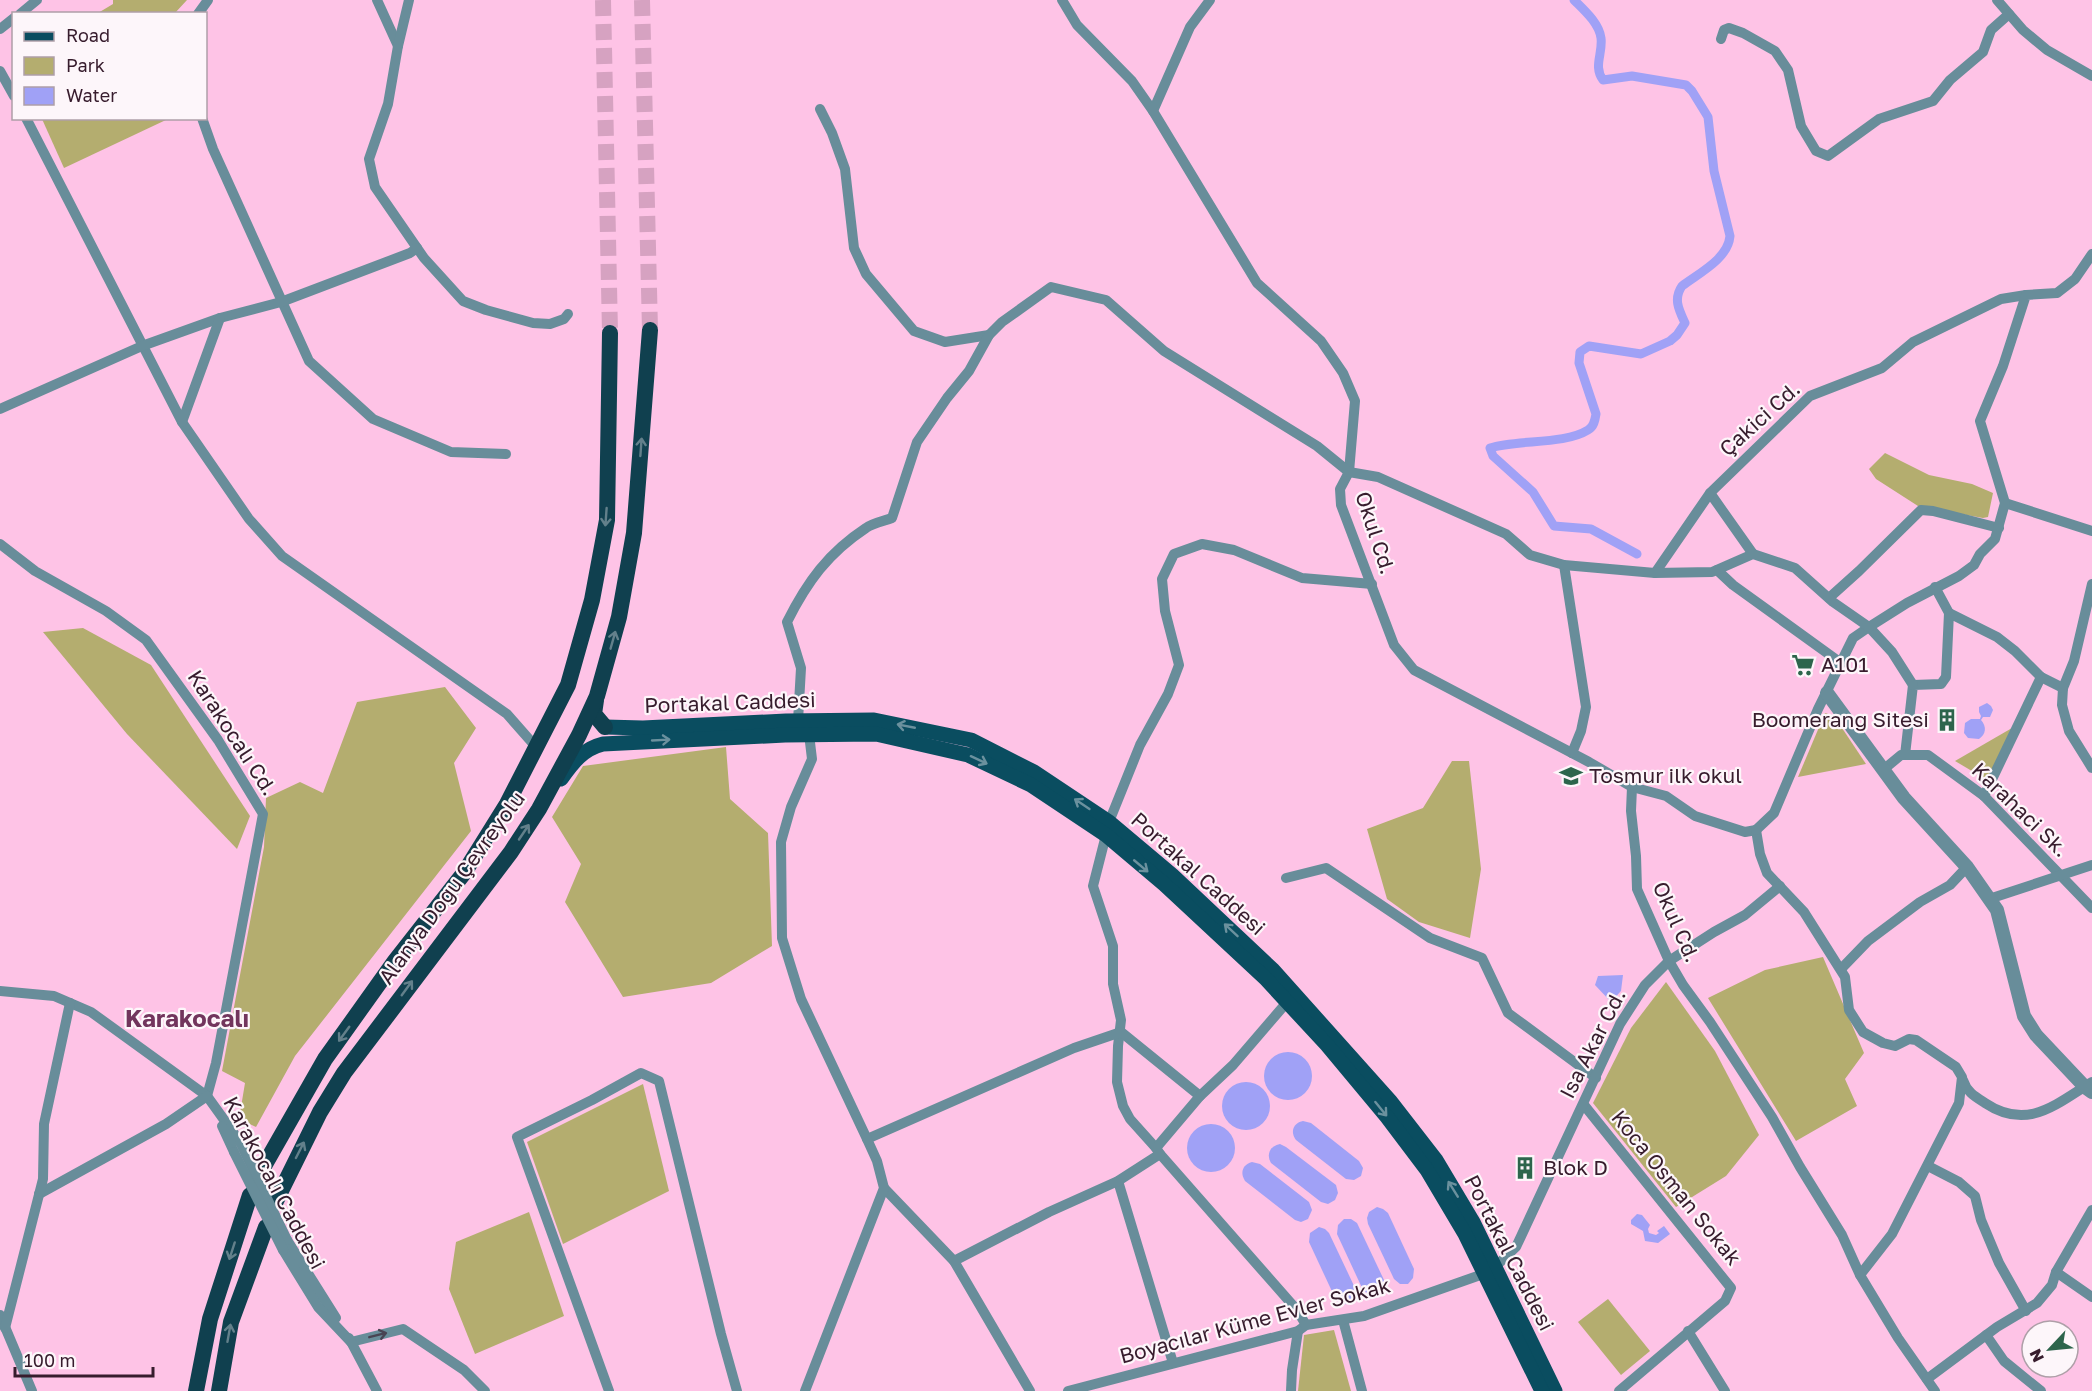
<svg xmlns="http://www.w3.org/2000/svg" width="2092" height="1391" viewBox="0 0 2092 1391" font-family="'Golos Text',sans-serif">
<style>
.green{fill:#b4ad6f}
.water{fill:#a0a1f6}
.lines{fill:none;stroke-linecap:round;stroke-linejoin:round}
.canal{stroke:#a0a1f6;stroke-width:9}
.trunk-tunnel{stroke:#d6a2c1;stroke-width:16;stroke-dasharray:16 8;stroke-linecap:butt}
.minor{stroke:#688d9a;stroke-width:10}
.tertiary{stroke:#688d9a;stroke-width:14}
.primary{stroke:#0a4d60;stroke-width:15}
.trunk{stroke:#10404f;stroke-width:16}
.minor-bridge{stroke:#688d9a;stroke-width:10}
.oneway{stroke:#63808b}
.oneway2{stroke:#6b919e}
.oneway3{stroke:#484453}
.labels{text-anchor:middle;stroke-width:4.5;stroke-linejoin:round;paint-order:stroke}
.street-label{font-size:21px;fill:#371c2d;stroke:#fdf6fa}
.poi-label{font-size:21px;fill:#371c2d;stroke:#fdf6fa;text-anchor:start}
.quarter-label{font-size:24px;font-weight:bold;fill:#72355d;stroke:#fdf6fa}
</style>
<rect width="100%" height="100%" fill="#fec3e6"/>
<g class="green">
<polygon points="113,0 187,0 175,13 98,13 113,4"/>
<polygon points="42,119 168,119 64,168"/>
<polygon points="1885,453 1929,475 1972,484 1993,493 1988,517 1983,518 1918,506 1876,479 1869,469"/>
<polygon points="83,628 151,665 250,816 237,849 127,734 43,632"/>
<polygon points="445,687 476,728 454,763 471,831 295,1056 256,1127 239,1119 245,1083 222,1071 264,847 266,798 300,782 323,793 357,702"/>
<polygon points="1825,713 1834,716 1866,764 1798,777"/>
<polygon points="2012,728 1987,780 1955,761"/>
<polygon points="726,747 730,799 768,833 772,946 711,983 623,997 565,902 581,864 552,817 583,766"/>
<polygon points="1452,761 1469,761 1481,869 1470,938 1419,922 1387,899 1367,829 1423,808"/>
<polygon points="1823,957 1864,1053 1845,1079 1857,1106 1796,1141 1708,998 1765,970"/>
<polygon points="1666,982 1715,1051 1759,1135 1726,1176 1676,1207 1593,1103 1631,1028"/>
<polygon points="643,1084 669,1191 563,1244 527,1142"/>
<polygon points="529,1212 564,1316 475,1354 449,1289 456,1242"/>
<polygon points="1608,1299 1650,1351 1621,1375 1578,1322"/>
<polygon points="1334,1330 1351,1391 1298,1391 1304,1335"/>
</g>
<g class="water">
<path d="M1987 703 1991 706 1993 710 1990 717H1983L1981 720C1987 727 1986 734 1979 739L1968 738 1964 733 1965 723 1971 719H1980L1981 716 1979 712V707Z"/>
<polygon points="1623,975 1621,991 1611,1002 1595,985 1598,976"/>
<circle cx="1288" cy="1076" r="24"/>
<circle cx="1246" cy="1106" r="24"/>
<path d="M1303 1121 1311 1123 1359 1161 1363 1168 1361 1176 1354 1180 1346 1179 1296 1140C1290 1132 1293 1123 1303 1121Z"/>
<circle cx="1211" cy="1148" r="24"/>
<path d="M1280 1144 1286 1147 1336 1185 1338 1193 1335 1200 1328 1204 1321 1202 1271 1163C1266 1154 1270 1146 1280 1144Z"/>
<path d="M1252 1162 1260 1164 1309 1202 1312 1210 1308 1219 1301 1222 1295 1220 1245 1181C1240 1173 1242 1165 1252 1162Z"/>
<polygon points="1377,1207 1383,1209 1388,1213 1414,1269 1413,1278 1408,1284 1400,1284 1394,1279 1368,1224 1367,1218 1369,1212"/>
<polygon points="1637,1214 1642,1215 1650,1225 1648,1229 1649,1233 1656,1235 1659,1233 1657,1231 1664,1226 1670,1234 1658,1243 1645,1241 1643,1231 1631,1224 1631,1220"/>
<polygon points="1344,1219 1351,1219 1357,1223 1384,1280 1383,1289 1377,1295 1369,1295 1363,1290 1337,1234 1338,1225"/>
<path d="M1319 1227 1325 1229 1329 1233 1356 1290 1355 1298C1350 1306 1342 1306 1336 1300L1309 1242 1310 1233Z"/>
</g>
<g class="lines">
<path class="canal" d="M1574 0C1584 10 1599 23 1601 38 1603 54 1593 66 1603 80L1632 76 1686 85 1692 91 1708 117 1714 171 1730 236C1728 259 1699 273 1682 286 1673 299 1679 310 1685 323L1677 335 1670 341 1641 354 1589 346 1580 352 1579 363 1596 414C1595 420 1594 427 1588 430 1564 445 1518 439 1490 448L1493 456 1533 492 1554 526 1591 529 1637 554"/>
<g class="trunk-tunnel">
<polyline points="603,0 610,333"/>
<polyline points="642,0 650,330"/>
</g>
<g class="minor">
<polyline points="377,0 398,46"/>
<polyline points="409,0 398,46 388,104 369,159 375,187 424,258 463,301 486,310 533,323 550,324 564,319 568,314"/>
<polyline points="1062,0 1077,25 1132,81 1153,111 1257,283 1321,341 1343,373 1355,401 1349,472 1340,489 1341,505 1394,645 1414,670 1589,762 1632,787 1631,811 1636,856 1637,889 1669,961 1683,985 1710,1022 1772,1117 1800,1167 1842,1235 1860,1275 1898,1338 1935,1391"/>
<polyline points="1997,0 2023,30 2047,50 2092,76"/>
<polyline points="20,14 37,0"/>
<polyline points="198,14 208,0"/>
<polyline points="0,29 14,18"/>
<polyline points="1721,39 1724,30 1729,28 1743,33 1775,51 1788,70 1801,126 1816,151 1828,156 1879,119 1933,101 1950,80 1983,52 1991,30 2009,14"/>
<polyline points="0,71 14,96"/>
<polyline points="820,109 832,133 845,169 854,248 866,274 914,331 945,342 989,335"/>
<polyline points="1153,111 1190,27 1210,0"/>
<polyline points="26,118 182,422 249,519 282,556 507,714 536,747"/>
<polyline points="202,118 213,149 309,361 373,419 451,452 506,454"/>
<polyline points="0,409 142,346 220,318 281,302 410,253 417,248"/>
<polyline points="182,422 220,318"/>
<polyline points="1710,493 1753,554"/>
<polyline points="2005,503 2092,531"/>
<polyline points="0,544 35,571 106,611 146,640 218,740 263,814 216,1063 207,1096"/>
<polyline points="1564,565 1586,707 1581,731 1572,753"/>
<polyline points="1717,570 1733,585 1841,663"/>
<polyline points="1655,573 1710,493 1810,396 1882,368 1913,342 2001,299 2026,295"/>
<polyline points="2092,584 2074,661 2063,688 2062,705 2069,731 2092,768"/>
<polyline points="1935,587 1949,613"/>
<polyline points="1829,598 1859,571 1921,510 1933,511 1999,528"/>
<polyline points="2041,677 2063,688"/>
<polyline points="1905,755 1913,685 1941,684 1946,677 1949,613 1997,637 2015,651 2041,677 1984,796"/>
<polyline points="1883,770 1901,755 1928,755 1984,796 2092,908"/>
<polyline points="1632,787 1666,796 1695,816 1745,832 1756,830 1760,854 1767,873 1804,912 1845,977 1849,1010 1863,1032 1883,1043 1895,1046 1909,1039 1916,1040 1956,1067 1962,1077 1959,1103 1892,1234 1860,1275"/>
<polyline points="1109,822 1140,745 1168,694 1179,665 1165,611 1162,579 1174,554 1202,544 1234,550 1302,578 1372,584"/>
<polyline points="1756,830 1774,813 1818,709 1853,638 1869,627 1892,652 1913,685"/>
<polyline points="1106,835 1093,886 1113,946 1113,984 1121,1020 1118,1046 1117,1082 1123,1106 1130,1119 1156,1148"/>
<polyline points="1286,878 1326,868 1430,938 1482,958 1508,1013 1596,1078"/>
<polyline points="1989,899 2092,865"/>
<polyline points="1841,969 1868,941 1920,902 1950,885 1967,867"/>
<polyline points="0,991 54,996 91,1012 207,1096 240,1142"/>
<path d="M1963 1080C1967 1092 1974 1096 1985 1103 2027 1131 2055 1105 2092 1082"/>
<polyline points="1584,1105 1731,1288 1725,1301 1619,1391"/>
<polyline points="222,1126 234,1152"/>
<polyline points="867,1139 1074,1048 1121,1032 1200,1096"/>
<polyline points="1160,1154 1297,1310 1306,1325"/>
<polyline points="1928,1166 1959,1182 1975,1196 1981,1220 1999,1263 2026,1311"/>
<polyline points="1118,1181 1173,1363"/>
<polyline points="884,1188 954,1261 1030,1391"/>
<polyline points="39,1194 166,1124 207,1096"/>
<polyline points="287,1240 336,1318"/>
<polyline points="283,1250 318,1307 351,1342 403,1329 464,1370 485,1391"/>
<polyline points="954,1261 1049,1212 1118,1181 1160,1154 1156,1148 1200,1096 1233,1065 1288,1001"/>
<polyline points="1495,1267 1516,1247 1620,1024 1645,985 1669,961 1714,932 1745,915 1780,886"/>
<polyline points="2056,1272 2092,1297"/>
<polyline points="0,1315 32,1391"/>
<polyline points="1343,1320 1362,1391"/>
<polyline points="5,1328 43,1179 44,1124 70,1003"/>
<polyline points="1688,1331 1725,1391"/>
<polyline points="1986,1335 2004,1361 2041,1391"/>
<polyline points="349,1338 377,1391"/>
<polyline points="1927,1379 1997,1327 2037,1303 2052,1285 2056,1272 2092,1210"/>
<polyline points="609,1391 517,1137 592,1100 641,1073 659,1081 721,1334 737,1391"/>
<path d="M805 1391 884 1188 877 1161 867 1139 801 999 782 938 781 842 791 807 812 759 809 734 798 721 801 668 787 622C807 582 828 553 866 528 873 523 884 521 892 518L917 442 947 398 969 371 989 335 1002 322 1051 287 1106 300 1164 351 1317 446 1349 472 1378 477 1506 534 1530 555 1564 565 1655 573 1712 572 1753 554 1795 568 1833 602 1869 627 1907 603 1959 576 1974 565 1980 554 1995 539 2005 503 1980 421 2003 366 2026 295 2057 293 2075 279 2092 254"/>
<polyline points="1068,1391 1298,1331 1306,1325 1364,1316 1486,1273"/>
<polyline points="1291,1391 1292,1370 1298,1331"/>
</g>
<polyline class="tertiary" points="1827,693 1904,798 1967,867 1997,910 2024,1016 2036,1035 2085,1087 2092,1092"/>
<g class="primary">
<polyline points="605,727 643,728 786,721 874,720 971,740 1034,772 1109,822 1172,875 1273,970 1391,1102 1436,1160 1473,1222 1555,1391"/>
<path d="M561 779C573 762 583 749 603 744L785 735 876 734 968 755 1031 785 1106 835 1164 884 1265 978 1327 1045 1387 1117 1427 1170 1465 1234 1542 1391"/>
</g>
<g class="trunk">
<polyline points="596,700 594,714 605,727"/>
<polyline points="260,1173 325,1059 395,961 464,873 507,804 568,685 592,600 607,520 610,333"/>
<polyline points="275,1203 320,1112 344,1073 511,852 539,809 579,735 597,696 619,617 634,533 650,330"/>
<polyline points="196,1391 210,1319 250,1195"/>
<polyline points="219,1391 231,1322 266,1227"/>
</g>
<g class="minor-bridge">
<polyline points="240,1142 287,1240"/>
<polyline points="234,1152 283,1250"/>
</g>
</g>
<defs><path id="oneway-shaft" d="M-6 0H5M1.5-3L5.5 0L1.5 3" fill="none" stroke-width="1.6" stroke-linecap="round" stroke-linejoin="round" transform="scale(1.5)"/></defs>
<g class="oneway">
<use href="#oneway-shaft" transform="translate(641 447) rotate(-86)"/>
<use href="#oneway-shaft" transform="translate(606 517) rotate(94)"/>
<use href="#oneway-shaft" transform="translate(613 640) rotate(-74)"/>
<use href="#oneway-shaft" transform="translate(524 832) rotate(-56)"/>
<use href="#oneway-shaft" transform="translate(407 988) rotate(-54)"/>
<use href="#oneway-shaft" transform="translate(344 1034) rotate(126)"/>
<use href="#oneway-shaft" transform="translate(300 1150) rotate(-63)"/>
<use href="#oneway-shaft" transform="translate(232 1251) rotate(108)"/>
<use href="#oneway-shaft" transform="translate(229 1333) rotate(-80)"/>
</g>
<g class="oneway2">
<use href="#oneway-shaft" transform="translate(906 726) rotate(-169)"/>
<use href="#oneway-shaft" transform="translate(661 740) rotate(-3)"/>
<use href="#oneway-shaft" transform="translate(979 760) rotate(25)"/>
<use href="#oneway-shaft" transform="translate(1082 804) rotate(-146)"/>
<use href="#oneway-shaft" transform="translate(1141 866) rotate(40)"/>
<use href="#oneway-shaft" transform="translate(1231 930) rotate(-137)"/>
<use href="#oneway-shaft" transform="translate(1381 1109) rotate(51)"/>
<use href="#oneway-shaft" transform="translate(1453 1189) rotate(-122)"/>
</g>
<use class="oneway3" href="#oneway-shaft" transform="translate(378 1335) rotate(-14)"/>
<defs>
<g id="supermarket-bare" transform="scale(1.8)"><path d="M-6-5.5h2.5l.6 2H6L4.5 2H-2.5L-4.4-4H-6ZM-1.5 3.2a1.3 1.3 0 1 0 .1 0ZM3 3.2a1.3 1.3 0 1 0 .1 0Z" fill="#2d654c" stroke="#fdf6fa" stroke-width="2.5" paint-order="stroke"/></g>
<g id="building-bare" transform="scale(1.8)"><path d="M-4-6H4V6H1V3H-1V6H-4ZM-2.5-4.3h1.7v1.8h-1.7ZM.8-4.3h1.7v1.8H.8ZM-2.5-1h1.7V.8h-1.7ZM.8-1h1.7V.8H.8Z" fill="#2d654c" stroke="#fdf6fa" stroke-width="2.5" paint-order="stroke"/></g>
<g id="school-bare" transform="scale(1.8)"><path d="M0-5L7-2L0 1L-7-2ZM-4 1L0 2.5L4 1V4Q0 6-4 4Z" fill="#2d654c" stroke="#fdf6fa" stroke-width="2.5" paint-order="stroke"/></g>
</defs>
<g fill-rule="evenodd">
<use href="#supermarket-bare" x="1803" y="665"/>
<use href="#building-bare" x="1947" y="720"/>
<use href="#school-bare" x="1571" y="776"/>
<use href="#building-bare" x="1525" y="1168"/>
</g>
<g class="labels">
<g class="street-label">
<text transform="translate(1760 419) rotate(-42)" y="7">Çakici Cd.</text>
<text transform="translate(1375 533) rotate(72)" y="7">Okul Cd.</text>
<text transform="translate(730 703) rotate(-2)" y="7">Portakal Caddesi</text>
<text transform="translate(232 733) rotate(57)" y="7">Karakocalı Cd.</text>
<text transform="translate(2020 810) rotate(44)" y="7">Karahaci Sk.</text>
<text transform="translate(1198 874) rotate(42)" y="7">Portakal Caddesi</text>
<text transform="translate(452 888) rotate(-54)" y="7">Alanya Doğu Çevreyolu</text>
<text transform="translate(1676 922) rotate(66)" y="7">Okul Cd.</text>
<text transform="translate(1593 1044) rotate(-63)" y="7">Isa Akar Cd.</text>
<text transform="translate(274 1183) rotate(62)" y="7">Karakocalı Caddesi</text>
<text transform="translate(1676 1188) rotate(51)" y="7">Koca Osman Sokak</text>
<text transform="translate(1509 1253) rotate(63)" y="7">Portakal Caddesi</text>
<text transform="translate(1255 1321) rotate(-15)" y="7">Boyacılar Küme Evler Sokak</text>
</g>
<g class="poi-label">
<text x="1821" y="672">A101</text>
<text x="1929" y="727" text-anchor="end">Boomerang Sitesi</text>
<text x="1589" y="783">Tosmur ilk okul</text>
<text x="1543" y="1175">Blok D</text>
</g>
<g class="quarter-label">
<text x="187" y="1027">Karakocalı</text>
</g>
</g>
<rect x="12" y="12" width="195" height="108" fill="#fdf6fa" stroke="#ae9fa8" stroke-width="1.5"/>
<rect x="24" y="32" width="30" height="9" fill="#0a4d60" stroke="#ae9fa8" stroke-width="1.5"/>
<text x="66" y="42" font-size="18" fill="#371c2d">Road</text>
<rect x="24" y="57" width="30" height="18" fill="#b4ad6f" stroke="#ae9fa8" stroke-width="1.5"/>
<text x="66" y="72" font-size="18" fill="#371c2d">Park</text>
<rect x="24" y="87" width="30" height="18" fill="#a0a1f6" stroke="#ae9fa8" stroke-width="1.5"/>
<text x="66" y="102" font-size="18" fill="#371c2d">Water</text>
<g transform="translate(2050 1349) rotate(244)"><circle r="28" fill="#fdf6fa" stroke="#ae9fa8" stroke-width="1.5"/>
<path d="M0-4.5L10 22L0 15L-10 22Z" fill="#2d654c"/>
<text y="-9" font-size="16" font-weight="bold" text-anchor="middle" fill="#371c2d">N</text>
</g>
<path d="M15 1367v9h138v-9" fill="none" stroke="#371c2d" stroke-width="3"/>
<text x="24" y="1367" font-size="18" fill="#371c2d" stroke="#fdf6fa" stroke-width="4.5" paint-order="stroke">100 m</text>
</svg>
